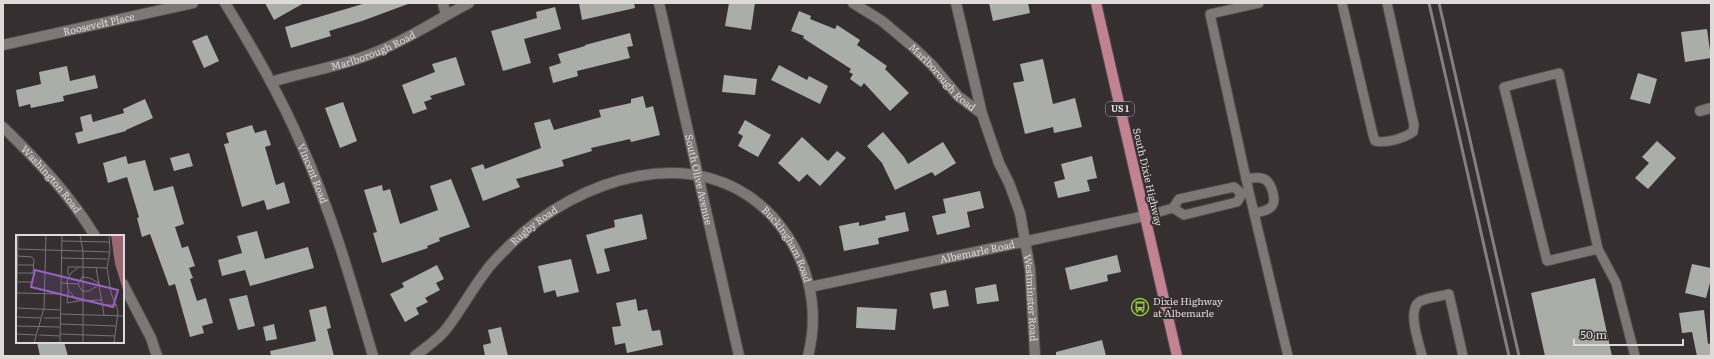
<svg xmlns="http://www.w3.org/2000/svg" width="1714" height="359" viewBox="0 0 1714 359" font-family="Literata,serif">
<style>
.building{fill:#abaea8}
.lines{fill:none;stroke-linecap:round;stroke-linejoin:round}
.service-casing{stroke:#534e4f;stroke-width:11}
.minor-casing{stroke:#534e4f;stroke-width:12}
.tertiary-casing{stroke:#534e4f;stroke-width:12}
.primary-casing{stroke:#534e4f;stroke-width:12}
.service{stroke:#7e7778;stroke-width:9}
.minor{stroke:#7e7778;stroke-width:10}
.tertiary{stroke:#7e7778;stroke-width:10}
.primary{stroke:#c38292;stroke-width:10}
.rail{stroke:#857f80;stroke-width:3}
.labels{text-anchor:middle;stroke-width:4;stroke-linejoin:round;paint-order:stroke}
.shield{fill:#362f31;stroke:#aca7a7;stroke-width:1}
.shield-label{font-size:9px;font-weight:bold;fill:#dedada}
.street-label{font-size:10px;fill:#dedada;stroke:#362f31}
.poi-label{font-size:10px;fill:#dedada;stroke:#362f31;text-anchor:start}
.inset-road{fill:none;stroke:#797375;stroke-width:1}
.view{fill:#9960c7;fill-opacity:0.15;stroke:#9960c7;stroke-width:2}
.inset-edge{fill:none;stroke:#dedada;stroke-width:2}
</style>
<rect width="100%" height="100%" fill="#362f31"/>
<g class="building">
<polygon points="265,3 304,3 274,20"/>
<polygon points="366,3 408,3 408,4 362,21 329,31 331,36 291,48 285,27"/>
<polygon points="579,3 634,3 635,8 582,20"/>
<polygon points="729,3 755,3 751,30 725,26"/>
<polygon points="989,3 1028,3 1030,13 993,21"/>
<polygon points="555,7 561,29 524,39 531,63 503,71 491,31 537,18 536,12"/>
<polygon points="799,11 811,16 810,19 835,29 837,25 860,40 857,45 887,66 885,69 909,93 890,111 864,83 861,87 850,79 853,74 849,72 851,69 803,38 804,36 791,31"/>
<polygon points="1707,29 1711,58 1685,62 1681,32"/>
<polygon points="630,33 633,46 627,47 630,58 577,71 578,76 553,83 549,67 561,63 558,54 585,46 585,45"/>
<polygon points="207,35 219,61 204,68 192,41"/>
<polygon points="456,57 465,85 430,96 432,99 424,102 427,109 413,114 402,85 435,72 432,64"/>
<polygon points="1043,59 1053,104 1075,98 1082,127 1054,133 1053,127 1025,134 1013,83 1024,81 1020,64"/>
<polygon points="779,65 807,80 809,76 828,86 820,104 771,80"/>
<polygon points="67,66 70,81 95,75 98,88 63,96 64,101 31,108 30,104 19,107 16,90 41,84 39,72"/>
<polygon points="1638,73 1657,79 1650,104 1630,99"/>
<polygon points="724,75 757,79 755,95 722,92"/>
<polygon points="643,96 646,108 653,106 660,135 631,142 630,139 591,148 592,151 562,160 564,166 516,179 520,187 483,201 471,168 483,164 485,169 541,148 534,123 550,119 554,130 601,117 599,110 631,103 631,99"/>
<polygon points="145,99 153,118 126,130 126,131 78,144 75,133 83,131 80,117 91,114 93,122 124,113 123,109"/>
<polygon points="343,102 357,141 340,148 325,108"/>
<polygon points="745,120 771,135 758,157 738,146 743,136 738,133"/>
<polygon points="252,125 255,133 266,130 271,145 265,147 276,185 284,182 290,203 267,210 264,200 242,207 224,144 229,143 226,133"/>
<polygon points="883,132 904,157 908,164 943,142 956,163 935,176 932,172 895,190 882,163 867,146"/>
<polygon points="802,137 828,161 837,151 846,158 820,186 807,174 799,182 778,163"/>
<polygon points="1657,141 1676,158 1648,189 1635,178 1649,163 1642,157"/>
<polygon points="189,153 193,166 174,171 170,158"/>
<polygon points="126,156 128,164 145,160 154,191 173,186 184,224 175,227 182,248 188,246 195,266 189,268 193,278 190,279 197,301 206,298 213,323 202,326 204,333 190,337 175,284 169,286 150,234 142,237 137,218 139,217 127,177 108,183 103,163"/>
<polygon points="1092,156 1097,178 1087,180 1090,191 1058,198 1054,182 1065,179 1061,164"/>
<polygon points="451,179 470,227 439,238 440,241 427,246 428,248 382,263 373,233 377,232 364,190 382,185 383,191 390,189 400,224 438,210 430,186"/>
<polygon points="980,191 984,208 967,212 970,227 937,235 932,216 946,213 943,199"/>
<polygon points="905,212 909,231 878,238 879,244 844,251 839,226 859,222 859,226 886,220 885,216"/>
<polygon points="642,214 647,239 604,249 610,271 597,274 586,235 615,227 614,220"/>
<polygon points="257,231 265,259 308,247 314,268 250,286 245,270 222,276 218,260 242,253 237,236"/>
<polygon points="1117,255 1121,272 1107,275 1108,281 1070,290 1065,268"/>
<polygon points="571,259 579,292 557,297 555,290 544,293 538,266"/>
<polygon points="1692,264 1711,268 1711,279 1706,298 1685,293"/>
<polygon points="437,265 444,279 436,283 440,290 425,298 428,302 416,308 419,314 405,322 390,294 404,287 402,283"/>
<polygon points="1595,278 1612,356 1545,356 1531,293"/>
<polygon points="996,284 999,301 977,304 975,288"/>
<polygon points="946,290 949,306 933,309 930,293"/>
<polygon points="247,295 255,326 238,330 229,299"/>
<polygon points="636,299 638,311 647,309 652,331 660,330 663,345 627,353 625,343 615,345 612,327 621,326 616,303"/>
<polygon points="326,306 331,328 327,329 334,356 271,356 270,351 316,341 309,310"/>
<polygon points="857,307 897,309 895,330 856,328"/>
<polygon points="1704,310 1708,344 1711,343 1711,356 1697,356 1692,332 1682,333 1679,313"/>
<polygon points="274,324 277,339 266,341 263,327"/>
<polygon points="501,327 508,356 485,356 483,345 491,343 488,330"/>
<polygon points="1102,340 1106,356 1056,356 1056,352"/>
<polygon points="37,342 64,342 68,356 40,356"/>
</g>
<g class="lines">
<g class="service-casing">
<g id="service">
<polyline points="1259,3 1210,14 1249,192 1288,356"/>
<path d="M1342 3 1373 135 1375 141C1386 144 1404 138 1413 132L1414 125 1387 3"/>
<path d="M1246 179C1262 176 1269 177 1273 193 1274 198 1275 202 1272 206 1268 211 1260 212 1254 213"/>
<polyline points="1173,208 1184,215 1237,202 1242,194 1246,193"/>
<polyline points="1145,216 1173,208 1179,199 1234,187 1242,194"/>
<polyline points="1598,249 1547,261 1504,87 1559,73 1598,249 1616,283 1635,356"/>
<path d="M1422 356C1419 343 1407 311 1419 302 1424 298 1442 296 1449 294L1463 356"/>
</g>
</g>
<g class="minor-casing">
<g id="minor">
<path id="s1" d="M225 3C253 49 280 95 301 144 332 213 352 284 373 356"/>
<polyline points="443,3 446,15"/>
<path id="s2" d="M853 3 882 21 913 47 932 65 958 96 982 114 999 163 1009 183 1020 213 1030 269 1035 356"/>
<polyline points="956,3 982,114"/>
<path id="s3" d="M3 45 193 3"/>
<path id="s4" d="M271 82C304 72 339 67 371 54 406 41 436 20 469 3"/>
<polyline points="1700,111 1711,108"/>
<path id="s5" d="M810 287 1145 216"/>
<path id="s6" d="M415 356C425 348 439 339 447 328 461 310 472 289 486 271 493 261 502 253 511 244 577 178 699 138 772 216 807 255 821 305 808 356"/>
</g>
</g>
<g class="tertiary-casing">
<g id="tertiary">
<path id="s7" d="M659 3 739 356"/>
<path id="s8" d="M3 127C37 160 70 195 95 236"/>
<polyline points="123,284 151,338 157,356"/>
</g>
</g>
<g class="primary-casing">
<polyline id="primary" points="1096,3 1177,356"/>
</g>
<use href="#service" class="service"/>
<use href="#minor" class="minor"/>
<use href="#tertiary" class="tertiary"/>
<use href="#primary" class="primary"/>
<g class="rail">
<polyline points="1429,3 1509,356"/>
<polyline points="1439,3 1519,356"/>
</g>
</g>
<defs>
<g id="bus-ring" transform="scale(0.9)"><circle r="9.5" fill="#362f31" stroke="#95cc3b" stroke-width="1.5"/><path d="M-5-6H5V4H4V6H2V4H-2V6H-4V4H-5ZM-3.5-4V0h7V-4ZM-3.5 1.2v1.5H-2V1.2ZM2 1.2v1.5H3.5V1.2Z" fill="#95cc3b"/></g>
</defs>
<g fill-rule="evenodd">
<use href="#bus-ring" x="1140" y="307"/>
</g>
<g class="labels">
<rect class="shield" x="1106" y="102" width="28" height="14" rx="3"/>
<g class="shield-label">
<text x="1120" y="112">US 1</text>
</g>
<g class="street-label">
<text dy="4" stroke="none"><textPath href="#s3" startOffset="98">Roosevelt Place</textPath></text>
<text dy="4" stroke="none"><textPath href="#s4" startOffset="107">Marlborough Road</textPath></text>
<text dy="4" stroke="none"><textPath href="#s2" startOffset="117">Marlborough Road</textPath></text>
<text dy="4" stroke="none"><textPath href="#s1" startOffset="192">Vincent Road</textPath></text>
<text transform="translate(1148 177) rotate(77)" y="4">South Dixie Highway</text>
<text dy="4" stroke="none"><textPath href="#s7" startOffset="181">South Olive Avenue</textPath></text>
<text dy="4" stroke="none"><textPath href="#s8" startOffset="71">Washington Road</textPath></text>
<text dy="4" stroke="none"><textPath href="#s6" startOffset="178">Rugby Road</textPath></text>
<text dy="4" stroke="none"><textPath href="#s6" startOffset="473">Buckingham Road</textPath></text>
<text dy="4" stroke="none"><textPath href="#s5" startOffset="171">Albemarle Road</textPath></text>
<text dy="4" stroke="none"><textPath href="#s2" startOffset="363">Westminster Road</textPath></text>
</g>
<g class="poi-label">
<text x="1153" y="305">Dixie Highway<tspan x="1153" dy="12">at Albemarle</tspan></text>
</g>
</g>
<g transform="translate(16 235)">
<rect width="108" height="108" fill="#362f31"/>
<path d="M95 0H108V58L99 29Z" fill="#986973"/>
<path class="inset-road" d="M64 0 67 16V108M93 0 94 15 91 33 95 58 102 76 98 108M46 6 93 7M2 14 94 17M46 23 91 24M2 30H18M80 32 88 80M1 38H17L18 25 16 22 2 21M52 40V32H62M66 42 74 43 84 49M1 47H17M45 48 62 49M52 56 51 68 62 66M66 56H73L84 49M66 56 62 49 66 42M1 58 45 59M85 65 62 66 52 55 51 46 55 38 63 32 91 33M87 70H101M1 73 44 75M44 79 108 81M1 82 25 83M28 83H44M44 89 100 91M0 91 44 92M0 99 20 100M44 99 99 101M23 100 44 101M0 108 2 0M18 108 28 73 30 0M44 108 46 0"/>
<path class="view" d="M19 35 102 55 97 72 15 52Z"/>
<rect width="108" height="108" class="inset-edge"/>
</g>
<rect width="1714" height="359" fill="none" stroke="#dedada" stroke-width="8"/>
<path d="M1574 339v6h109v-6" fill="none" stroke="#dedada" stroke-width="2"/>
<text x="1580" y="339" font-size="12" fill="#dedada" stroke="#362f31" stroke-width="3" paint-order="stroke">50 m</text>
</svg>
